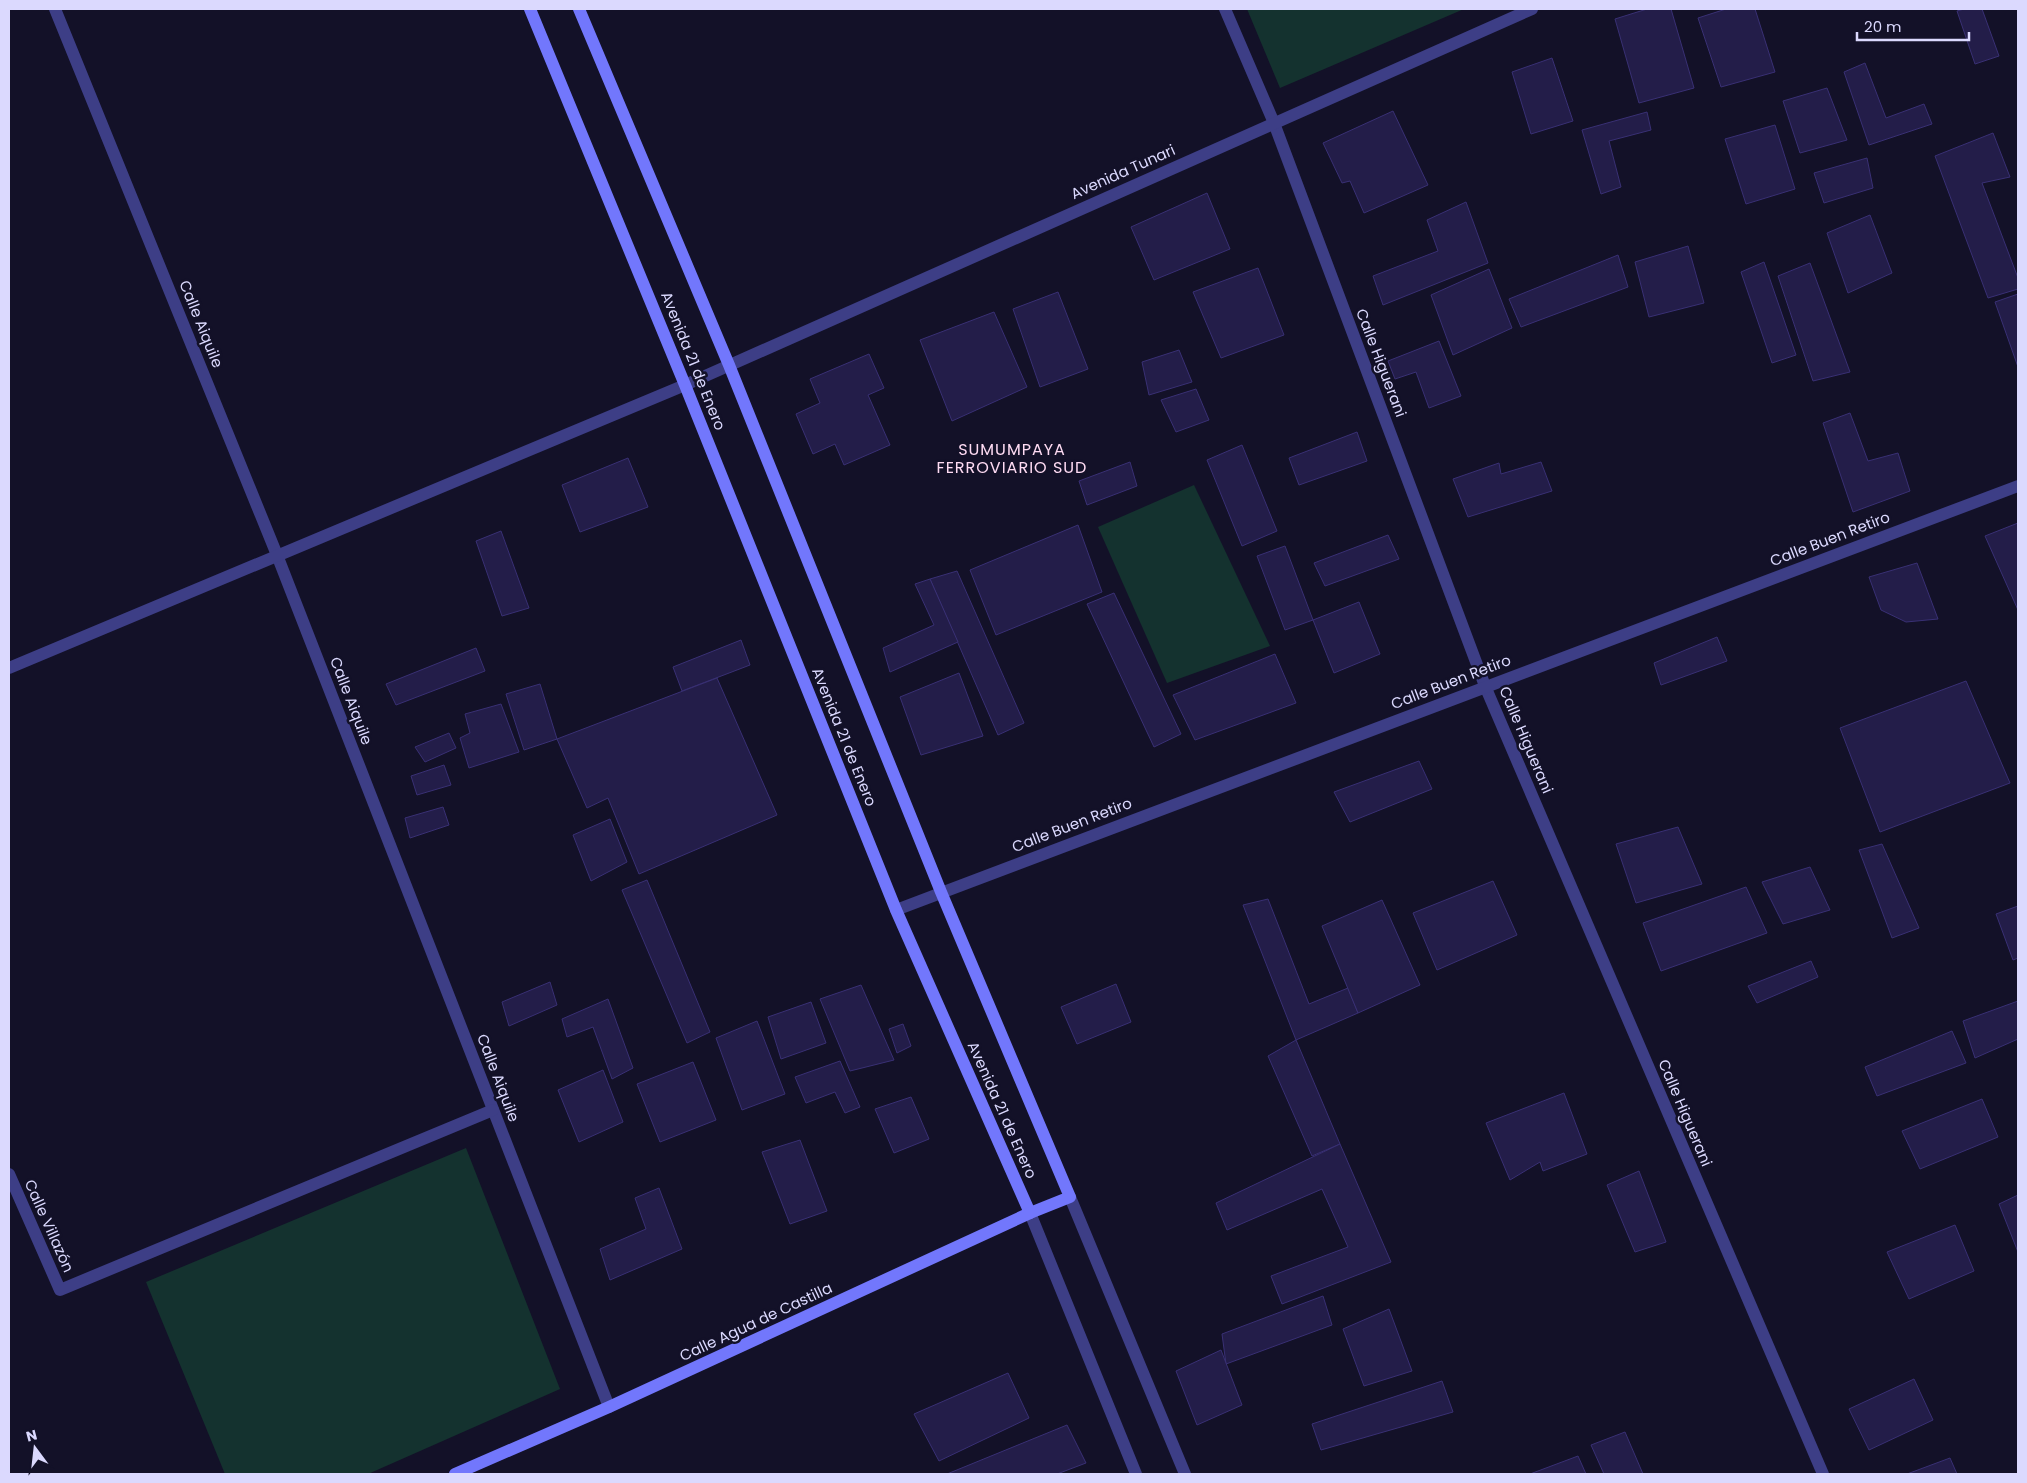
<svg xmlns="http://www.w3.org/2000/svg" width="2027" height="1483" viewBox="0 0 2027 1483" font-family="Poppins,sans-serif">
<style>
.green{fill:#14322f}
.building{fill:#231d49;stroke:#393074}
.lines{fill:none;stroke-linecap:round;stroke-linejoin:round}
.street{stroke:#3d3e86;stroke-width:12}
.secondary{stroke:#7277fc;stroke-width:12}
.labels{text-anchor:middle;stroke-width:5;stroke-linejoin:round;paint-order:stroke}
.street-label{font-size:15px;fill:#dbd9fe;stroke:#131128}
.neighbourhood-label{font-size:16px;letter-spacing:1px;fill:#fedbf3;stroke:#131128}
</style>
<rect width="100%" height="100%" fill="#131128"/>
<g class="green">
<polygon points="1247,9 1464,9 1280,88"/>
<polygon points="1194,485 1270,646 1167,683 1098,527"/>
<polygon points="466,1148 560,1389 368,1474 225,1474 146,1282"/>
</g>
<g class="building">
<polygon points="1647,9 1671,9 1694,88 1639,103 1615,19"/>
<polygon points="1726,9 1755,9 1775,72 1721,87 1698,18"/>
<polygon points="1964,9 1982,9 1999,56 1975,64 1957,11"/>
<polygon points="1552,58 1573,121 1531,134 1512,72"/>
<polygon points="1865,63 1886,118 1924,104 1932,124 1869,145 1844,72"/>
<polygon points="1827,88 1847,140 1800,153 1783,101"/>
<polygon points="1393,111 1428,185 1364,213 1350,181 1342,183 1323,143"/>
<polygon points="1647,112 1651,130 1609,141 1621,187 1601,194 1582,130"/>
<polygon points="1775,125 1795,189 1746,204 1725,139"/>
<polygon points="1993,133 2010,177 1982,183 2018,278 2018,289 1988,298 1935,156"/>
<polygon points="1867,158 1873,188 1824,203 1814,173"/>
<polygon points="1207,193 1230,249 1154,280 1131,227"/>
<polygon points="1466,202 1488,263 1383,305 1373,276 1438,251 1427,220"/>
<polygon points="1870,215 1892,273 1848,293 1827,233"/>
<polygon points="1688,246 1704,303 1649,317 1635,262"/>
<polygon points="1618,255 1628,287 1521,327 1509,299"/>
<polygon points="1764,262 1796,355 1772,363 1741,272"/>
<polygon points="1810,263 1850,372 1813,381 1778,276"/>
<polygon points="1258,268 1284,335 1221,358 1193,292"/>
<polygon points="1489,269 1512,328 1453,355 1431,295"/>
<polygon points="1058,292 1088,369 1040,387 1013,309"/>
<polygon points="2018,294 2018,367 1995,302"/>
<polygon points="994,312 1027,387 952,421 920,340"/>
<polygon points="1439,341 1461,396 1429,408 1416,372 1395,379 1388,361"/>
<polygon points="1179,350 1192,382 1149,395 1142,362"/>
<polygon points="869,354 884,388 868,395 890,445 844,465 835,444 813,454 796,414 820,403 810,379"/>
<polygon points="1196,389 1209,420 1176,432 1161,400"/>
<polygon points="1850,413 1868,461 1898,453 1910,491 1853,512 1823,423"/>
<polygon points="1357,432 1367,461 1299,485 1289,458"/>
<polygon points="1242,445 1277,531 1242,546 1207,460"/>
<polygon points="628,458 648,507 580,532 562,485"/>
<polygon points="1130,462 1137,486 1087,505 1079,481"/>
<polygon points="1541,462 1552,491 1468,517 1453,479 1499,463 1501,474"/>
<polygon points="2018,523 2018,610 1985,536"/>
<polygon points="1078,525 1102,592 996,635 970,570"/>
<polygon points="501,531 529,608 502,616 476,541"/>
<polygon points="1388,535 1399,559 1325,586 1314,563"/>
<polygon points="1285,546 1313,620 1285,630 1257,556"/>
<polygon points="1917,563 1938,619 1906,622 1881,610 1869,577"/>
<polygon points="957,571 1024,723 998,735 930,579"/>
<polygon points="930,579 958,642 890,672 883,648 934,625 915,584"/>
<polygon points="1114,593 1181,734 1154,747 1087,604"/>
<polygon points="1359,602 1380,654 1334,673 1313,620"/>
<polygon points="1717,637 1727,661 1661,685 1654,663"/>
<polygon points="741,640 750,665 682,691 673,667"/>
<polygon points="476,648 485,671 396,705 386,684"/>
<polygon points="1275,654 1296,703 1195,740 1173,695"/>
<polygon points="959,673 983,736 921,755 900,697"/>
<polygon points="717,678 777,815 639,874 608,798 587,808 557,739"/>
<polygon points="1966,681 2010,783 1880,832 1840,728"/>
<polygon points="540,684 557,739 524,750 506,694"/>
<polygon points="501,704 519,752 469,768 460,738 470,733 465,714"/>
<polygon points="449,733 456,748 425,762 415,747"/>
<polygon points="1419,761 1432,789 1350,822 1334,792"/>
<polygon points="444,765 451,785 417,795 411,776"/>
<polygon points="443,807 449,825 410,838 405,818"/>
<polygon points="610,819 627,862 591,881 573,835"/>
<polygon points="1678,827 1702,884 1636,903 1616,844"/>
<polygon points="1882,844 1919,928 1892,938 1859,850"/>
<polygon points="1810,867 1830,910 1783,924 1762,882"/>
<polygon points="647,880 710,1032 687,1043 622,890"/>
<polygon points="1493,881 1517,935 1437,970 1413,913"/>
<polygon points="1746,887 1767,933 1661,971 1643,923"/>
<polygon points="1268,899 1309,1004 1348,988 1358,1013 1296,1040 1243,905"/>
<polygon points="1382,900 1420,985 1358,1013 1322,926"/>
<polygon points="2018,906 2018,958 2013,960 1996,914"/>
<polygon points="1811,961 1818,977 1757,1003 1748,986"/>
<polygon points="550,982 557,1005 509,1026 502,1002"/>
<polygon points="1116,984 1131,1022 1077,1044 1061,1007"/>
<polygon points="861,985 894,1060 850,1071 820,999"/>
<polygon points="608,999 633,1068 612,1079 593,1027 567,1037 562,1019"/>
<polygon points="2018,1001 2018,1039 1975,1058 1963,1021"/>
<polygon points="811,1002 826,1043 781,1059 768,1017"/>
<polygon points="757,1021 785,1094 742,1110 716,1038"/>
<polygon points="903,1024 911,1046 897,1053 889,1029"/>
<polygon points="1952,1031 1966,1063 1877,1096 1865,1067"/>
<polygon points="1296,1040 1340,1144 1312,1156 1268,1056"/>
<polygon points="840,1061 860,1107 845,1113 835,1092 806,1103 795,1077"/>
<polygon points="693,1062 716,1120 660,1142 637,1084"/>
<polygon points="603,1070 623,1122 579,1142 558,1090"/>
<polygon points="1564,1093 1587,1154 1543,1171 1540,1162 1510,1180 1486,1123"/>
<polygon points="911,1097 929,1139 894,1153 875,1109"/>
<polygon points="1982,1099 1998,1137 1920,1169 1902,1131"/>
<polygon points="800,1140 827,1211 790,1224 762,1152"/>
<polygon points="1340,1144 1391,1262 1282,1304 1271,1276 1348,1247 1322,1189 1227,1230 1216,1203"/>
<polygon points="1639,1171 1666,1242 1635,1252 1607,1185"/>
<polygon points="659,1188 682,1249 610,1280 600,1249 646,1229 635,1198"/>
<polygon points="2018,1195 2018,1252 1999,1204"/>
<polygon points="1955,1225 1974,1271 1909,1299 1887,1252"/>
<polygon points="1323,1296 1332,1325 1226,1364 1222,1334"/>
<polygon points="1389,1309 1412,1371 1364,1386 1343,1329"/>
<polygon points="1221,1350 1242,1405 1197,1425 1176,1371"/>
<polygon points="1008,1373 1029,1418 939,1461 914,1414"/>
<polygon points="1914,1379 1933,1420 1869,1450 1849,1409"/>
<polygon points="1442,1381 1453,1412 1321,1450 1312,1424"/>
<polygon points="1067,1425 1086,1463 1057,1474 947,1474"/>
<polygon points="1625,1432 1643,1474 1604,1474 1591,1445"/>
<polygon points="1578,1456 1586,1474 1530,1474"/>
<polygon points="1950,1458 1957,1474 1907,1474"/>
</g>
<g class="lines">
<g class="street">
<polyline points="55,9 277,555 609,1407"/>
<polyline points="1225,9 1274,123 1485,686 1823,1474"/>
<polyline points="9,668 685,385 1532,9"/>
<polyline points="896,910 2018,486"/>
<polyline points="9,1174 60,1290 493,1110"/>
<polyline points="1070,1197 1185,1474"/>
<polyline points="1030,1213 1136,1474"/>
</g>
<g class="secondary">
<polyline points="530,9 685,385 896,910 1030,1213"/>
<polyline points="455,1474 609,1407 1030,1213 1070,1197 941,892 729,365 579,9"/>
</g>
</g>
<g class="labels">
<g class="street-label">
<text transform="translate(1123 172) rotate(-24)" y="5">Avenida Tunari</text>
<text transform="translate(201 324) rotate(68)" y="5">Calle Aiquile</text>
<text transform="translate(693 361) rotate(68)" y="5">Avenida 21 de Enero</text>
<text transform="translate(1381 363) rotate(69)" y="5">Calle Higuerani</text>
<text transform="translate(1830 539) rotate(-21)" y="5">Calle Buen Retiro</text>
<text transform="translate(1451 682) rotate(-21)" y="5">Calle Buen Retiro</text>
<text transform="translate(351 701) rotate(69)" y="5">Calle Aiquile</text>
<text transform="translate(844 737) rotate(68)" y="5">Avenida 21 de Enero</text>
<text transform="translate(1526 740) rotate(67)" y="5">Calle Higuerani</text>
<text transform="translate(1072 825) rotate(-21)" y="5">Calle Buen Retiro</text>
<text transform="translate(498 1078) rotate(69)" y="5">Calle Aiquile</text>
<text transform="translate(1002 1110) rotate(66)" y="5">Avenida 21 de Enero</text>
<text transform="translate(1685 1113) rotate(67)" y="5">Calle Higuerani</text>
<text transform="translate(49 1226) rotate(66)" y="5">Calle Villazón</text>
<text transform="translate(756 1322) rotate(-25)" y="5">Calle Agua de Castilla</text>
</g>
<g class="neighbourhood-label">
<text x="1012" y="455">SUMUMPAYA<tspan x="1012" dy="18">FERROVIARIO SUD</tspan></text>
</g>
</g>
<rect width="2027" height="1483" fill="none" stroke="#dbd9fe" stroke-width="20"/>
<g transform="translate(35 1448) rotate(345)" stroke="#131128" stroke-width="4" paint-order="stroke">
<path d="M0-4L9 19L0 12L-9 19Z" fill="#dbd9fe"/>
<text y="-8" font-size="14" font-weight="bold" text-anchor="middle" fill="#dbd9fe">N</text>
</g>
<path d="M1857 32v8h112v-8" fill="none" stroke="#dbd9fe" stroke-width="2.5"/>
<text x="1864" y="32" font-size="15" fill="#dbd9fe" stroke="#131128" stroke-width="4" paint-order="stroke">20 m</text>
</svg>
